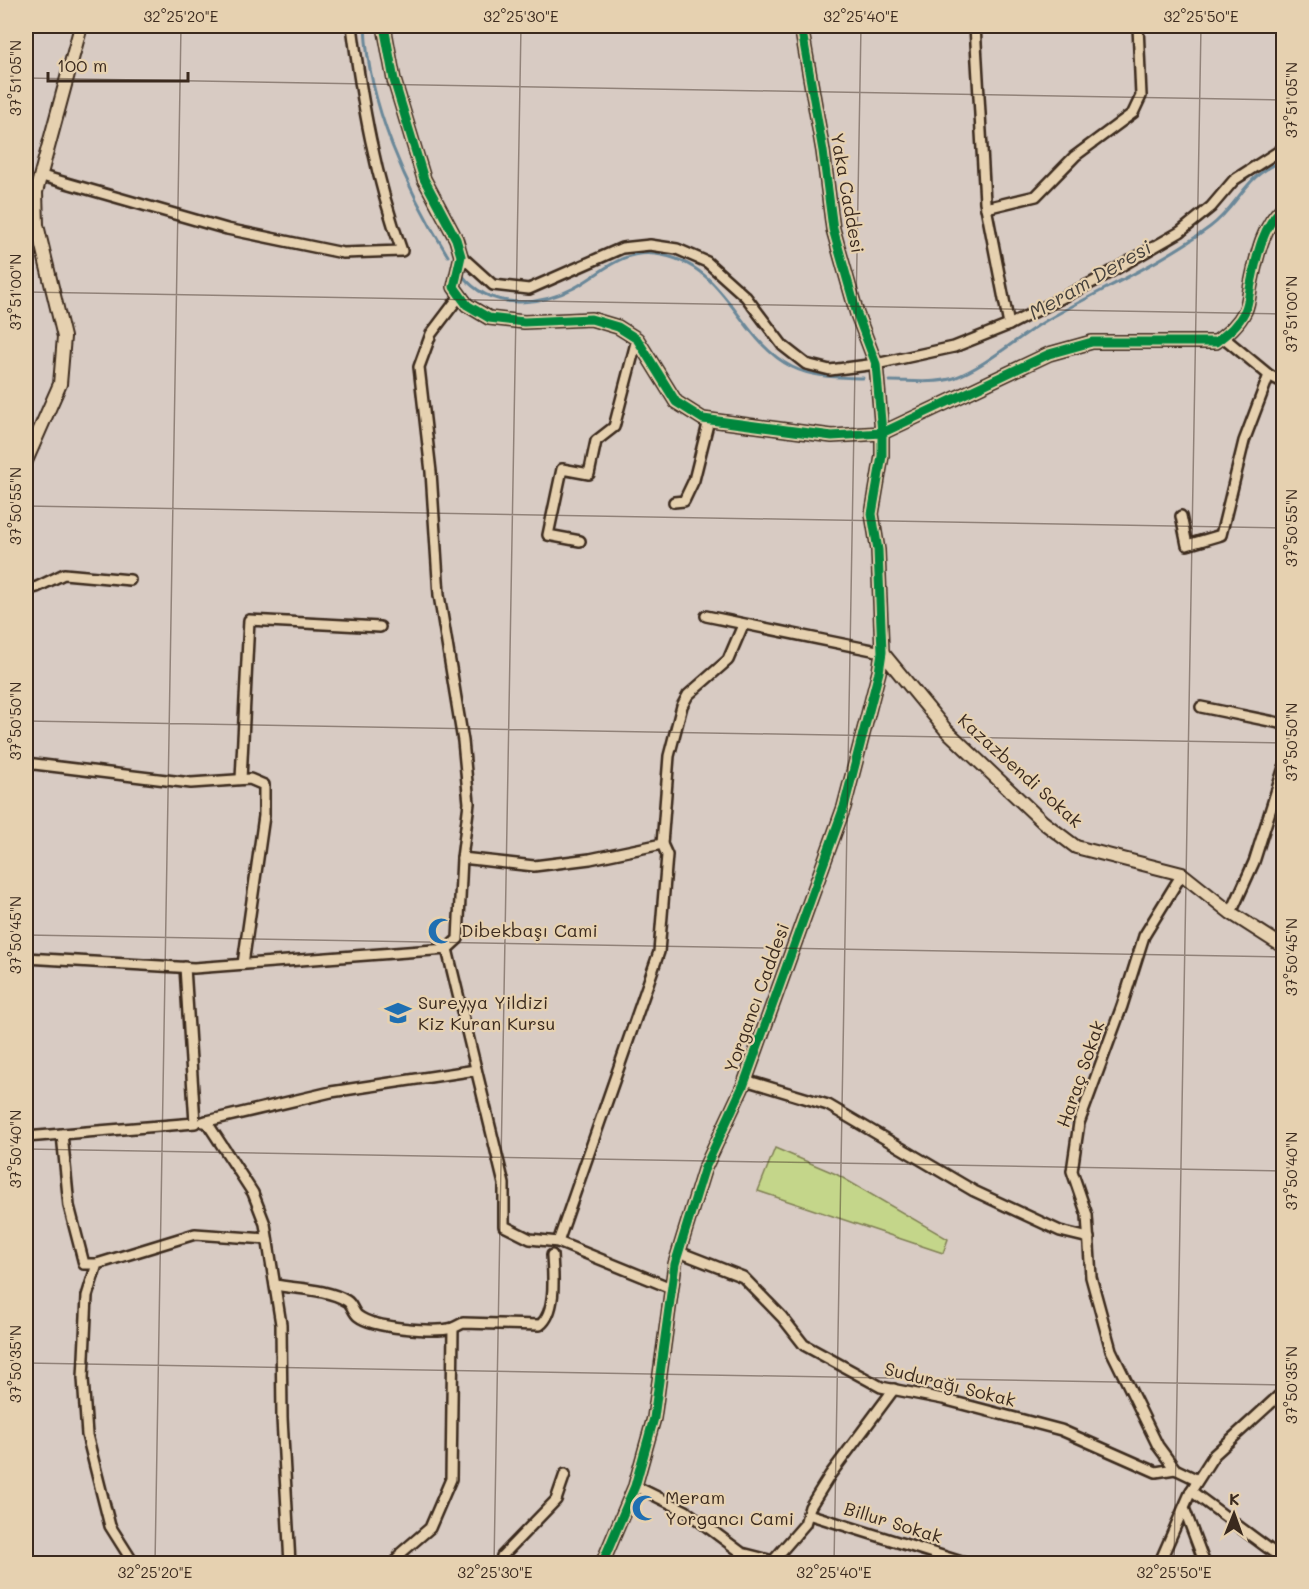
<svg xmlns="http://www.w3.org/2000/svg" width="1309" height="1589" viewBox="0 0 1309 1589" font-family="Mali,sans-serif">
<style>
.green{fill:#c4d68a;stroke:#808054;stroke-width:1.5}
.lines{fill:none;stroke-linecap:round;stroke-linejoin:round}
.stream{stroke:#6b8899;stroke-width:3}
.minor-casing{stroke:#3b2a1e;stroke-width:14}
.tertiary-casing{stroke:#3b2a1e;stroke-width:16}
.minor{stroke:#e6d1b0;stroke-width:9}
.tertiary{stroke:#e6d1b0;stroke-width:12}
.cycleway-casing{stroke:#e6d1b0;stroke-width:13}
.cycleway{stroke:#00873e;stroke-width:9}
.ticks{fill:none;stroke:#3b2a1e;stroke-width:1.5;stroke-opacity:0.45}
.labels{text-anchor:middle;stroke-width:4.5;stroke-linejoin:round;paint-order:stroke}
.street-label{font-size:18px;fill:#3b2a1e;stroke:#e6d1b0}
.poi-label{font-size:18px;fill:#3b2a1e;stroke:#e6d1b0;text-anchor:start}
.water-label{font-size:20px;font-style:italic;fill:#47423d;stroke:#e6d1b0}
.neatline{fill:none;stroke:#3b2a1e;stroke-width:2}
.ticks-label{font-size:15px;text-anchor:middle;fill:#3b2a1e}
</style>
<rect width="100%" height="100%" fill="#d8cbc3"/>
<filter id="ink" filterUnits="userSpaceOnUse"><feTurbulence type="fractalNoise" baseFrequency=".0167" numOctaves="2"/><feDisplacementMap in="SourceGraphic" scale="12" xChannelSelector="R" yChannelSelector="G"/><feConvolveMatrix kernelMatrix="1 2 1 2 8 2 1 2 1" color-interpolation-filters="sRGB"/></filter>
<g filter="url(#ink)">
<polygon class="green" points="775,1148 836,1174 948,1239 943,1253 758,1191"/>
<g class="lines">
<g class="stream">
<path d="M365 26C368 104 407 190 448 256"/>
<path d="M462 275C489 310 538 307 574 288 602 273 620 250 655 254 727 262 737 340 792 367 814 378 839 377 863 378"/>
<path d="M890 381C910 381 934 384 954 378 985 367 1018 337 1047 320 1101 289 1160 264 1210 227 1240 205 1244 174 1284 161"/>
</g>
<g class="minor-casing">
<g id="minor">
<polyline points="975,26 985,202 1009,325"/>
<path d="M42 176 227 229 343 253 402 251C375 178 362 102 352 26"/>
<polyline points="986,208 1036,196 1075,156 1133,113 1141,96 1138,26"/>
<polyline points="461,256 493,285 529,289 622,248 650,245 677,249 707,262 746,297 783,346 806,364 830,370 876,364 954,347 1009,325 1095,281 1180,232 1211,207 1234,180 1284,148"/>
<polyline points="1223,337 1269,375 1284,383"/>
<polyline points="674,502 684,501 694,480 709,420"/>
<polyline points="1181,516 1187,545 1221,535 1244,441 1269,375"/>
<polyline points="580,541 548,535 562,469 589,474 596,441 614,427 637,339"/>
<polyline points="26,590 37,587 64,574 130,580"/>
<polyline points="706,616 882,652"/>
<polyline points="1201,707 1284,724"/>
<polyline points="26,763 191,783 250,779 264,785 264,816 243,964"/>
<polyline points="241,779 249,620 380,627"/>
<polyline points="462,858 534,866 590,859 662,844"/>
<polyline points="1182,874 1144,936 1122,1006 1079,1123 1072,1171 1087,1215 1091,1277 1111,1350 1158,1446 1175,1469 1196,1479"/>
<polyline points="1231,913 1254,862 1284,767"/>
<polyline points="447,949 458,939 462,858 469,803 463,741 439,595 431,472 419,367 431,334 459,297"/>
<polyline points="26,958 194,968 447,949 504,1184 504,1226 530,1239 558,1242 671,1288"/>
<polyline points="745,1080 828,1105 974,1191 1060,1231 1089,1238"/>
<polyline points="206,1121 253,1193 265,1224 281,1324 282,1418 290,1564"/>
<polyline points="203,1122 331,1092 476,1070"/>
<polyline points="62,1134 69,1206 84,1264 97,1264"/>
<polyline points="26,1137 195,1123 185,967"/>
<polyline points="558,1242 659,952 667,855 662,844 669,756 682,706 688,695 728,660 743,625"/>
<polyline points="679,1252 743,1277 782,1317 804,1345 881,1387 943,1399 1061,1430 1156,1472 1175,1469"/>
<path d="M275 1285C297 1289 328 1289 347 1301 352 1304 353 1312 358 1316 373 1328 434 1333 453 1328"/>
<polyline points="635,1486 686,1511 742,1553 773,1561 805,1524 810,1507 830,1475 894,1389"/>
<polyline points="1191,1491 1284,1560"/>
<polyline points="1184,1508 1205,1564"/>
<polyline points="808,1514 968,1564"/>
<polyline points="134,1564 110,1526 87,1435 83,1378 87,1296 97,1264 195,1234 267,1239"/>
<path d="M395 1564 401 1553 430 1528 451 1479 453 1328 463 1323 540 1325C557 1312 553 1274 552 1255"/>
<polyline points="500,1564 502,1556 556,1500 565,1474"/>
<polyline points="1159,1564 1191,1491 1214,1455 1284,1391"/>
</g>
</g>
<g class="tertiary-casing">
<g id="tertiary">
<path d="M384 26 394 80 424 179 456 239 461 256 454 287 467 305 489 318 524 322 591 319 618 327 637 339 676 402 703 419 832 436 882 433 1049 354 1092 342H1216C1228 333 1238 325 1245 311 1248 305 1249 296 1250 289 1256 261 1261 226 1284 207"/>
<polyline points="26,461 60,384 64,337 37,225 36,192 81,26"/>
<polyline points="882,652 946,730 1043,822 1076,847 1182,874 1231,913 1284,947"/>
<polyline points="26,1549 29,1564"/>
<polyline points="602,1564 635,1486 654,1418 675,1264 704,1170 744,1084 844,807 879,672 882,652 878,550 872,514 882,456 882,433 876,364 857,314 833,229 823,151 801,26"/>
</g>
</g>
<use href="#minor" class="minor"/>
<use href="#tertiary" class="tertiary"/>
<g class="cycleway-casing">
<g id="cycleway">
<path d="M384 26 394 80 424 179 456 239 461 256 454 287 467 305 489 318 524 322 591 319 618 327 637 339 676 402 703 419 832 436 882 433 1049 354 1092 342H1216C1228 333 1238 325 1245 311 1248 305 1249 296 1250 289 1256 261 1261 226 1284 207"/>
<polyline points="602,1564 635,1486 654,1418 675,1264 704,1170 744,1084 844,807 879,672 882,652 878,550 872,514 882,456 882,433 876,364 857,314 833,229 823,151 801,26"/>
</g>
</g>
<use href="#cycleway" class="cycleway"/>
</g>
</g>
<path class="ticks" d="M26 78 1284 100M26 292 1284 314M26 506 1284 528M26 721 1284 743M26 935 1284 957M26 1149 1284 1171M26 1363 1284 1385M155 1564 181 26M494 1564 521 26M834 1564 861 26M1174 1564 1201 26"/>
<defs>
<g id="mosque-bare" transform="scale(2.07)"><path d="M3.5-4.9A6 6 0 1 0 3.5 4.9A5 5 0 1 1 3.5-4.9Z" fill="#1f6fb2" stroke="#e6d1b0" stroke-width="2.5" paint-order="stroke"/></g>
<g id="school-bare" transform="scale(2.07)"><path d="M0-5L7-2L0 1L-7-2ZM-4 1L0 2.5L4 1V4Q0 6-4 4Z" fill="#1f6fb2" stroke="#e6d1b0" stroke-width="2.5" paint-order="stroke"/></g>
</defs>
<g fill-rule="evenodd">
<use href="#mosque-bare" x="441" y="931"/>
<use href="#school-bare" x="398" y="1013"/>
<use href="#mosque-bare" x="645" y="1508"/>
</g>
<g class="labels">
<g class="street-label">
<text transform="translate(847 193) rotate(80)" y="6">Yaka Caddesi</text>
<text transform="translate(1020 771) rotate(42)" y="6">Kazazbendi Sokak</text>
<text transform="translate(757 998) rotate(-70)" y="6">Yorgancı Caddesi</text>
<text transform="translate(1081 1074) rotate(-71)" y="6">Haraç Sokak</text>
<text transform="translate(950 1385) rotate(14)" y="6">Sudurağı Sokak</text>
<text transform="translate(893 1523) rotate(17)" y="6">Billur Sokak</text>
</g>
<g class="poi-label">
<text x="461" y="937">Dibekbaşı Cami</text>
<text x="418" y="1009">Sureyya Yildizi<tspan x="418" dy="21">Kiz Kuran Kursu</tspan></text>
<text x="665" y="1504">Meram<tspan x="665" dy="21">Yorgancı Cami</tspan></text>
</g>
<g class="water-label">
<text transform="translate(1090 280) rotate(-30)" y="7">Meram Deresi</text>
</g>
</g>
<rect width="1309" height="1589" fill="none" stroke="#e6d1b0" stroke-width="66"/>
<g transform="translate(1234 1514) rotate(1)" stroke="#e6d1b0" stroke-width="4.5" paint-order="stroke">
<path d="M0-4.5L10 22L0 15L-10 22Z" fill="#3b2a1e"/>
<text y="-9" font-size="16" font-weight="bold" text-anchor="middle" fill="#3b2a1e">K</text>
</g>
<path d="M48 72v9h140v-9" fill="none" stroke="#3b2a1e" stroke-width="3"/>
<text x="57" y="72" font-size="18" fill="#3b2a1e" stroke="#e6d1b0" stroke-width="4.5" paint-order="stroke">100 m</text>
<rect x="33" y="33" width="1243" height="1523" class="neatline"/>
<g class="ticks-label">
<text x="181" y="22">32°25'20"E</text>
<text x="521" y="22">32°25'30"E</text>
<text x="861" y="22">32°25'40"E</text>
<text x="1201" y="22">32°25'50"E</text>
<text transform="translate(16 78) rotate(-90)" y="5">37°51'05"N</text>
<text transform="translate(1292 100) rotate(-90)" y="5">37°51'05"N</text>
<text transform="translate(16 292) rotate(-90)" y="5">37°51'00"N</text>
<text transform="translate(1292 314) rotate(-90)" y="5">37°51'00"N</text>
<text transform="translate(16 506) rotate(-90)" y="5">37°50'55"N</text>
<text transform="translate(1292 528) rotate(-90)" y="5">37°50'55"N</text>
<text transform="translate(16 721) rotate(-90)" y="5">37°50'50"N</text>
<text transform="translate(1292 742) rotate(-90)" y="5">37°50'50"N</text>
<text transform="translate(16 935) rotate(-90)" y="5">37°50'45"N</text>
<text transform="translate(1292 957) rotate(-90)" y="5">37°50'45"N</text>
<text transform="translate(16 1149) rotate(-90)" y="5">37°50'40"N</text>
<text transform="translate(1292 1171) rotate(-90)" y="5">37°50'40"N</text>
<text transform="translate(16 1364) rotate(-90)" y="5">37°50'35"N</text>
<text transform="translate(1292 1385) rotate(-90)" y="5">37°50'35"N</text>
<text x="155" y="1578">32°25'20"E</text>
<text x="495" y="1578">32°25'30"E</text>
<text x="834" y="1578">32°25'40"E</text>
<text x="1174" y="1578">32°25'50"E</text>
</g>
</svg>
